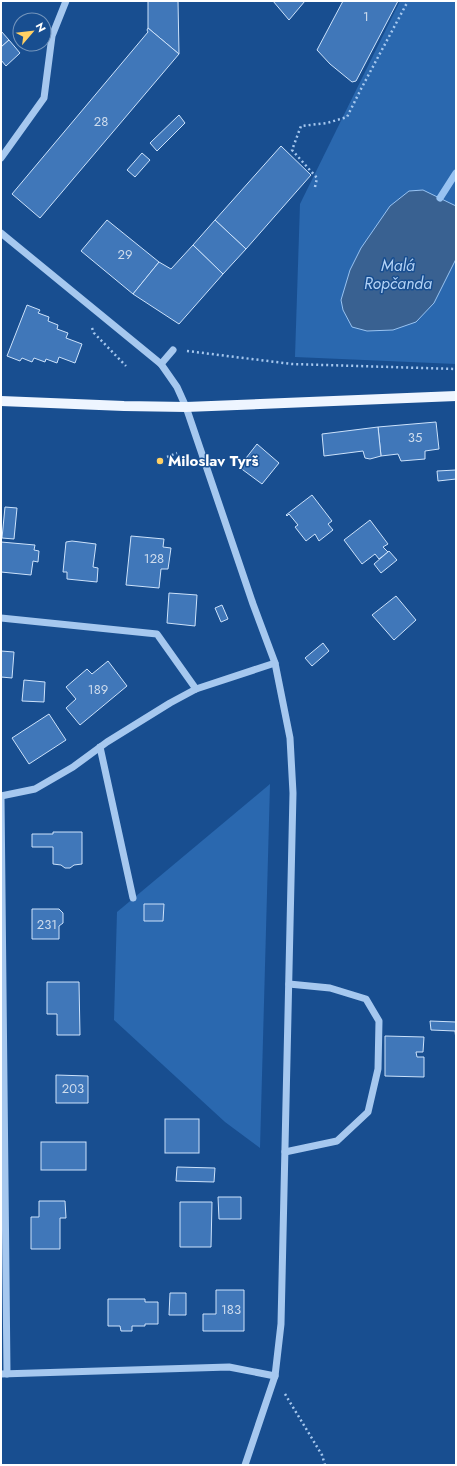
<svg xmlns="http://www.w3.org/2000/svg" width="457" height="1466" viewBox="0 0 457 1466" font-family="Jost,sans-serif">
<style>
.green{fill:#2a68af}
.water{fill:#396191;stroke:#98c3f2}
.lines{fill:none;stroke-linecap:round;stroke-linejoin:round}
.stream{stroke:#98c3f2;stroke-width:7}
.building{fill:#4077b9;stroke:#cce2fb}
.path{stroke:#a6c8ef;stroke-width:2.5;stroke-dasharray:2 3;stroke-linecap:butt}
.minor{stroke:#a6c8ef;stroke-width:7}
.major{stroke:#eef5ff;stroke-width:10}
.poi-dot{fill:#ffd064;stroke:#184e90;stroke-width:1.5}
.labels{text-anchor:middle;stroke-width:3;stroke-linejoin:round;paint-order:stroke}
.number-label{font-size:13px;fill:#cfddee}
.poi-label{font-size:15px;font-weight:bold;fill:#fff;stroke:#184e90;text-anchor:start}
.water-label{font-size:16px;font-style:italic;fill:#b2d2f6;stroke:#184e90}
</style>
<rect width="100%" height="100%" fill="#184e90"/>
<g class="green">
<polygon points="400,1 456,1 456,364 295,357 300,204"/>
<polygon points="270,784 260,1148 225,1122 114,1020 117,912"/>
</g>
<polygon class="water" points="423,190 456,206 456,259 434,303 416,322 393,330 367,331 352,327 343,310 341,300 350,270 361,248 390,206 409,191"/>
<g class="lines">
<polyline class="stream" points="440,198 456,173"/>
</g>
<g class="building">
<polygon points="148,1 178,1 179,54 148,28"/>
<polygon points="273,1 305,1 289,20"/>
<polygon points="343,1 398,1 356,81 352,82 330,64 317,50"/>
<polygon points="148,28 179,54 40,218 12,194 148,32 147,30"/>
<polygon points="1,31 9,40 1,47"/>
<polygon points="9,40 20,53 6,66 1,60 1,47"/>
<polygon points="179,115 185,123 157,151 150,143"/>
<polygon points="281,146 311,175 246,249 215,220"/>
<polygon points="142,153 150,160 135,177 127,170"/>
<polygon points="107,220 159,262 133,294 81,251"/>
<polygon points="215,220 246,249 223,274 193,245"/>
<polygon points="193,245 223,274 179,324 133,294 159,262 171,269"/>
<polygon points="27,305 40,310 38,313 49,317 48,321 58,325 57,329 68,333 66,338 82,344 75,363 59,357 57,363 46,359 45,362 34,358 32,362 22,358 20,361 7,356"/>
<polygon points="436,422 439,449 425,451 425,459 401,461 398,454 381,456 378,427"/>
<polygon points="378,427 381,456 370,459 365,458 363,451 324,456 322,434"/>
<polygon points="257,444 279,463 262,484 239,467"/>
<polygon points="456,470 456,479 438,481 437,471"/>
<polygon points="312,495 332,521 328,524 333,530 319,541 315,534 306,541 295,527 298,525 289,514 287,516 286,515"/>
<polygon points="5,507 17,508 14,539 2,538"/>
<polygon points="370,520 388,544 383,547 388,552 379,559 375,554 362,564 344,540"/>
<polygon points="131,536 164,539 163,547 171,548 168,569 161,569 159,588 126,585"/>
<polygon points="72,541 96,544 93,567 98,568 97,582 67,579 67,572 63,572 66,542"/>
<polygon points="1,542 35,545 34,550 39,551 38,562 33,561 31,575 1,572"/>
<polygon points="389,551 397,560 381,573 374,564"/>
<polygon points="169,593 197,595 195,626 167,623"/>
<polygon points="396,596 416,620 394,640 372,615"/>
<polygon points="222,605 228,619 221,622 215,608"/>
<polygon points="323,643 329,651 312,666 305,658"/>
<polygon points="1,651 14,652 12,678 1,677"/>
<polygon points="108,661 127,686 80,725 66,708 76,699 66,687 87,669 92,674"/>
<polygon points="24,680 45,682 44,702 22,701"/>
<polygon points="49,714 66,740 29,764 12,738"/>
<polygon points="53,832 82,832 82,864 74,865 70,868 65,868 61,865 53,864 53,847 32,847 32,834 53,834"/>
<polygon points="144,904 164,904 163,921 144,921"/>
<polygon points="32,909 59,909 63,913 63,923 59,926 59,939 32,939"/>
<polygon points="47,982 79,982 80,1035 57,1035 57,1014 47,1014"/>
<polygon points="430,1021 456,1022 456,1040 455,1031 431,1030"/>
<polygon points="385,1036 424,1037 423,1052 416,1052 417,1057 424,1057 424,1077 385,1076"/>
<polygon points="56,1075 88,1076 88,1103 56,1103"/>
<rect x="165" y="1119" width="34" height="34"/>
<rect x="41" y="1142" width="45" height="28"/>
<polygon points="177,1167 215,1168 214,1182 176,1181"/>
<polygon points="218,1197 241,1197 241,1219 219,1219"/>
<polygon points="39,1201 65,1201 66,1218 60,1218 60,1249 31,1249 31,1217 39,1217"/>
<polygon points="180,1202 212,1202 211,1247 180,1247"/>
<polygon points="216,1290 244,1290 244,1331 203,1331 203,1314 216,1314"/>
<polygon points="170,1293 186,1293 186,1315 169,1315"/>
<polygon points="108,1299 145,1299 145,1302 158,1302 158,1324 145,1324 145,1326 132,1326 132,1331 121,1331 120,1326 108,1326"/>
</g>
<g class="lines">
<g class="path">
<polyline points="315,187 317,178 292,150 301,126 327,123 347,117 361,89 408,1"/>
<polyline points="92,328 94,333 126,366"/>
<polyline points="187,351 292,364 456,369"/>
<polyline points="167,457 177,453"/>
<polyline points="285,1394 322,1455 325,1465"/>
</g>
<g class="minor">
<polyline points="1,158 44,98 52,36 66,1"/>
<polyline points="1,233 161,364 177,387 186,407 253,604 275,663 290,738 293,793 281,1324 275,1376 245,1465"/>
<polyline points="161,364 173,350"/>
<polyline points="1,618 157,634 196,689"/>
<polyline points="100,747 133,898"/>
<polyline points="1,796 7,1374"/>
<polyline points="1,796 35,789 73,767 107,742 170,703 196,689 275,663"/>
<polyline points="285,1152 337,1141 368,1112 378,1069 379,1021 366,999 330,988 289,984"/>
<polyline points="1,1374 229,1367 275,1376"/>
</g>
<polyline class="major" points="1,401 124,406 186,407 456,396"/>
</g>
<circle class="poi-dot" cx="160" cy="461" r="4"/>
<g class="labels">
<g class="number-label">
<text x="366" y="21">1</text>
<text x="101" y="126">28</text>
<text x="125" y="259">29</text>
<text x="415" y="442">35</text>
<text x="154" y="563">128</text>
<text x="98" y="694">189</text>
<text x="47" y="929">231</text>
<text x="73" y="1093">203</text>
<text x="231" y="1314">183</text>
</g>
<g class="poi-label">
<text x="168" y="466">Miloslav Tyrš</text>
</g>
<g class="water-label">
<text x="398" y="271">Malá<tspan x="398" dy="18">Ropčanda</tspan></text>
</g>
</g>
<rect width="457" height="1466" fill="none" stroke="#ffffff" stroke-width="4"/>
<g transform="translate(32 32) rotate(62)"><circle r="19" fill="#184e90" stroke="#7495bc"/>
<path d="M0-3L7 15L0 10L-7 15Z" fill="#ffd064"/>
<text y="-6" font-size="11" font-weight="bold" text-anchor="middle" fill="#ffffff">N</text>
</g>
</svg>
